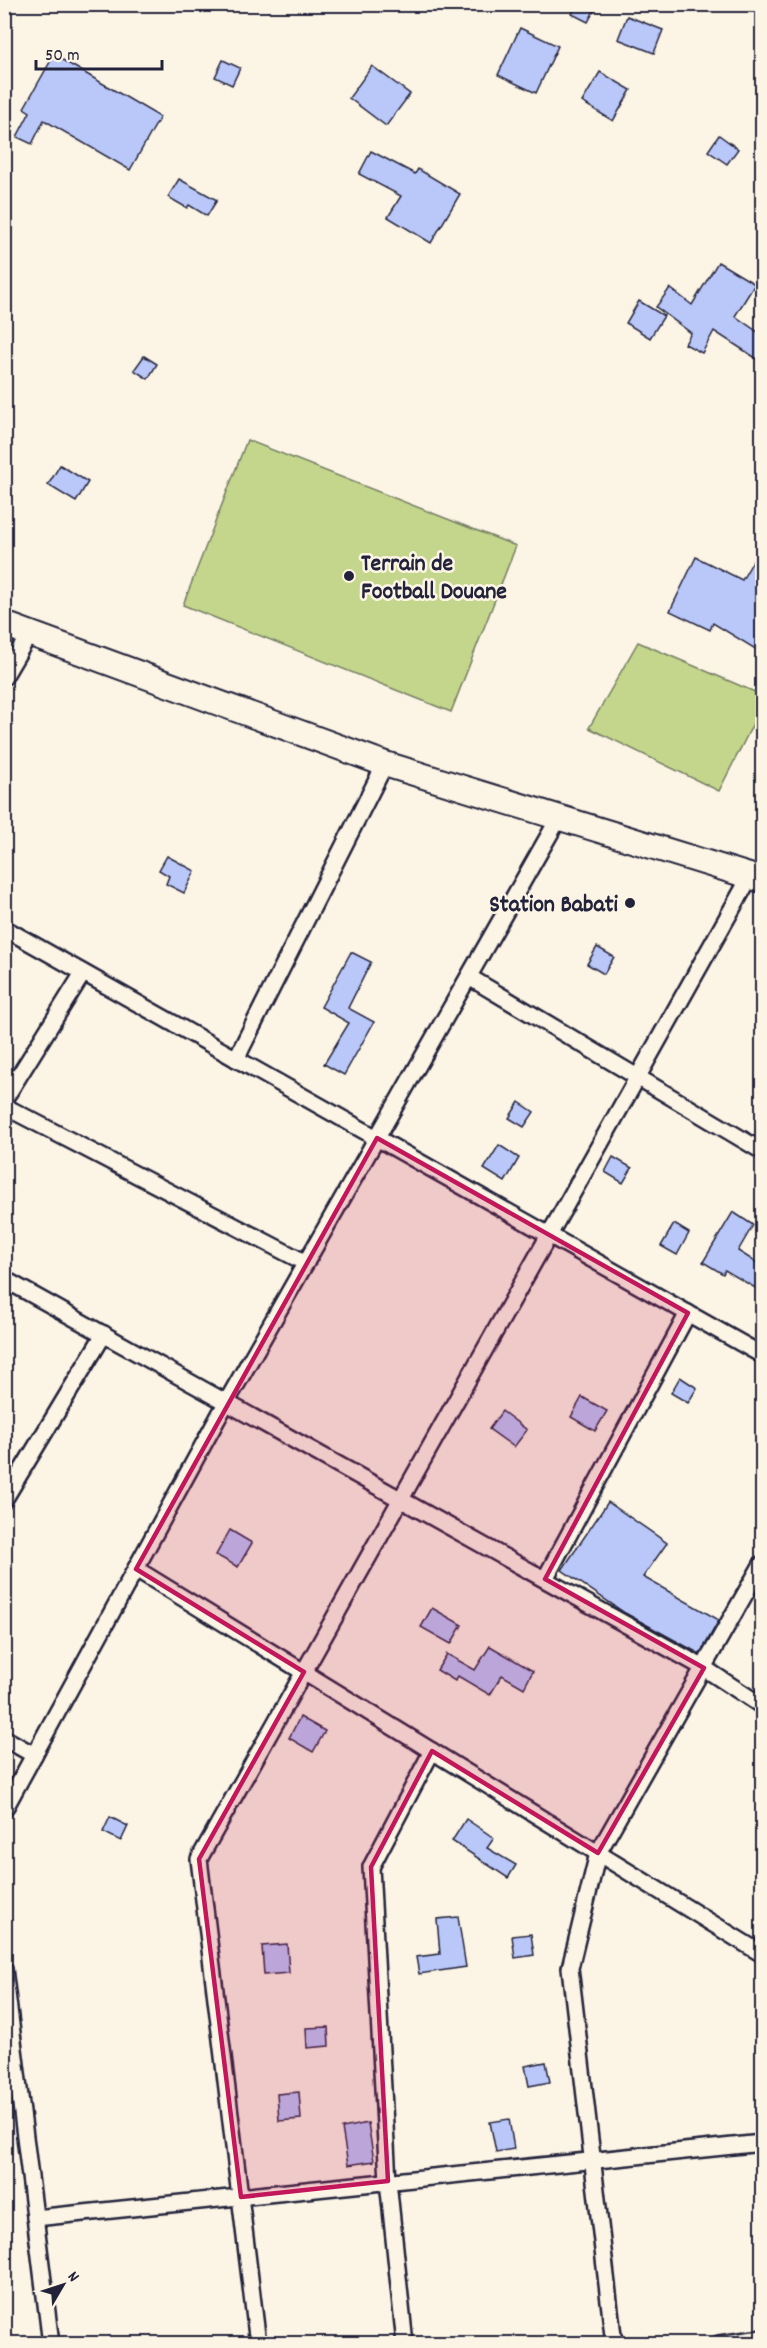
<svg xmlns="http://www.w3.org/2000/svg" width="767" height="2348" viewBox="0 0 767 2348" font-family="Dekko,sans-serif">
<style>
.green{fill:#c4d68b;stroke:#737c63;stroke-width:1.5}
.building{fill:#bac8f9;stroke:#22223b;stroke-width:1.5}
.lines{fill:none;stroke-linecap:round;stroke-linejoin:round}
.minor-casing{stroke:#22223b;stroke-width:20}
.trunk-casing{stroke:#22223b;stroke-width:28}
.minor{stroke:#fcf5e5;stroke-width:15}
.trunk{stroke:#fcf5e5;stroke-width:24}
.marked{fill:#c2185b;fill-opacity:0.2;stroke:#c2185b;stroke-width:4.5;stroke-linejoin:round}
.poi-dot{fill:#22223b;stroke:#fcf5e5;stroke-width:2}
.labels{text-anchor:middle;stroke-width:5;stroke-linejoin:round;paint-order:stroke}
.poi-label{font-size:24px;font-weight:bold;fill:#22223b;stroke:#fcf5e5;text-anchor:start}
</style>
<rect width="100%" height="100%" fill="#fcf5e5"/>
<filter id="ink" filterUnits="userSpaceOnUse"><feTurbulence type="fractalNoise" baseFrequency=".0167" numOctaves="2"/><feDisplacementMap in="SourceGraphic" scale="12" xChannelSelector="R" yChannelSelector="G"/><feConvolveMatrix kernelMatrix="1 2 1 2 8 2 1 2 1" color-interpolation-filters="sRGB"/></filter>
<g filter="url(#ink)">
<g class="green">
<polygon points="247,440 516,546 451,712 183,605"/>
<polygon points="638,642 762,695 762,706 719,791 589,728"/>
</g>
<g class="building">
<polygon points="577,4 594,11 588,22 572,14"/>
<polygon points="627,16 663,30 654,53 618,39"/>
<polygon points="520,28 558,46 536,93 498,75"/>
<polygon points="54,55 160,117 130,170 44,120 32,144 17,137 30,112 24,108"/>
<polygon points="223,60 240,68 232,85 215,77"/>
<polygon points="372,66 410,94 386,126 349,98"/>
<polygon points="600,72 631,90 613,121 582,102"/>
<polygon points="719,135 738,149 727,164 708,151"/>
<polygon points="371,151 415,174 418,169 460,194 431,243 388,217 401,196 359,174"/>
<polygon points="179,179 217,200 207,216 189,205 187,208 168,197"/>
<polygon points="718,262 755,284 735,316 762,335 762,362 714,331 702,353 685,344 691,333 656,307 670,288 692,305"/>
<polygon points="639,301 664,316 650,338 626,323"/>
<polygon points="144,356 157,364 148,379 134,370"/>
<polygon points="60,465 88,482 76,502 48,485"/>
<polygon points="762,545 762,653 713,623 710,630 670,611 696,557 742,580"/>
<polygon points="167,856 195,871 184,893 166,884 169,876 159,870"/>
<polygon points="597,947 614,957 604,974 587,964"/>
<polygon points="351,952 371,962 348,1008 374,1022 344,1075 324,1064 349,1023 321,1007"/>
<polygon points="519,1102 534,1112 524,1127 509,1118"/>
<polygon points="499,1145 519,1158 505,1182 484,1169"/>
<polygon points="613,1157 632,1168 623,1183 605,1172"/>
<polygon points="733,1212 753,1225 738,1251 762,1266 762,1292 725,1270 723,1274 703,1262"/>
<polygon points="674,1224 689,1233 677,1255 661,1246"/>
<polygon points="680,1377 697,1388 688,1403 671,1393"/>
<polygon points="582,1397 607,1411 595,1431 571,1417"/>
<polygon points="502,1411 527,1430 514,1447 489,1429"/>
<polygon points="608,1502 667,1543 643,1577 719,1620 700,1654 625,1613 562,1570"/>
<polygon points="230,1530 252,1543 238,1567 216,1555"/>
<polygon points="432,1608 462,1625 451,1644 421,1627"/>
<polygon points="490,1646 533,1671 524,1688 502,1675 490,1695 458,1676 455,1681 437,1670 447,1654 475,1670"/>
<polygon points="300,1717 325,1731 313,1752 289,1738"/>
<polygon points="110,1817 128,1826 121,1841 103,1832"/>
<polygon points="466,1819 494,1838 487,1848 516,1865 508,1878 452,1841"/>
<polygon points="458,1917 466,1967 419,1974 416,1957 440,1954 437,1919"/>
<polygon points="531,1934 534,1955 515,1958 512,1936"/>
<polygon points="287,1944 289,1973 264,1975 262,1946"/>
<polygon points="328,2027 329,2046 307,2048 306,2028"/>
<polygon points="546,2062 550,2082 529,2086 525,2066"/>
<polygon points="299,2092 301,2119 279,2121 277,2094"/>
<polygon points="509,2119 514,2149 496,2152 490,2122"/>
<polygon points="368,2123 374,2161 348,2165 342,2128"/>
</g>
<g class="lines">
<g class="minor-casing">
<g id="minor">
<polyline points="4,677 30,633"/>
<polyline points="4,928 762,1355"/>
<polyline points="469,977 762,1151"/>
<polyline points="236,1059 385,764"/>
<polyline points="4,1100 83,973"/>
<polyline points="4,1106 306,1263"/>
<polyline points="4,1279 704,1668 762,1706"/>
<polyline points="4,1500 104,1334"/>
<polyline points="136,1569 762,1954"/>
<polyline points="545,1579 688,1313"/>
<polyline points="4,1738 34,1755"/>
<polyline points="4,1810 226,1403 560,816"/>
<polyline points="4,1969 51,2344"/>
<polyline points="35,2218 762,2143"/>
<polyline points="258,2344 199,1859 751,875"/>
<polyline points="405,2344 388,2181 371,1867 432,1751"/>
<polyline points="614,2344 570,1968 598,1853 762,1564"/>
<polyline points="719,2344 762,2338"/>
</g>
</g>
<g class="trunk-casing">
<polyline id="trunk" points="4,624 385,764 762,880"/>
</g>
<use href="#minor" class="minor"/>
<use href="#trunk" class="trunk"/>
</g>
</g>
<path class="marked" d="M377 1138 688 1313 545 1579 704 1668 598 1853 432 1751 371 1867 388 2181 241 2197 199 1859 304 1672 136 1569Z"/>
<g class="poi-dot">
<circle cx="349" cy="576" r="6"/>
<circle cx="630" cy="903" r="6"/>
</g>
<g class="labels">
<g class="poi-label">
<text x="361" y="570">Terrain de<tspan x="361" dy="28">Football Douane</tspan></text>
<text x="618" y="911" text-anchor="end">Station Babati</text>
</g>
</g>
<rect width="767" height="2348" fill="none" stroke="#fcf5e5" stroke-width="24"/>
<rect x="12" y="12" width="743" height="2324" fill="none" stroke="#22223b" stroke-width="2" filter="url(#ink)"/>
<g transform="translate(63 2285) rotate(51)" stroke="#fcf5e5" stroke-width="4.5" paint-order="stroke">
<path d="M0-4.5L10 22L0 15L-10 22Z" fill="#22223b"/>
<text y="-9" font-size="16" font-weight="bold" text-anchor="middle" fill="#22223b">N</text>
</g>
<path d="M36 60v9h126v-9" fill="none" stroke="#22223b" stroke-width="3"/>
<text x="45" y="60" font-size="18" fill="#22223b" stroke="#fcf5e5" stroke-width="4.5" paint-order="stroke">50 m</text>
</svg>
